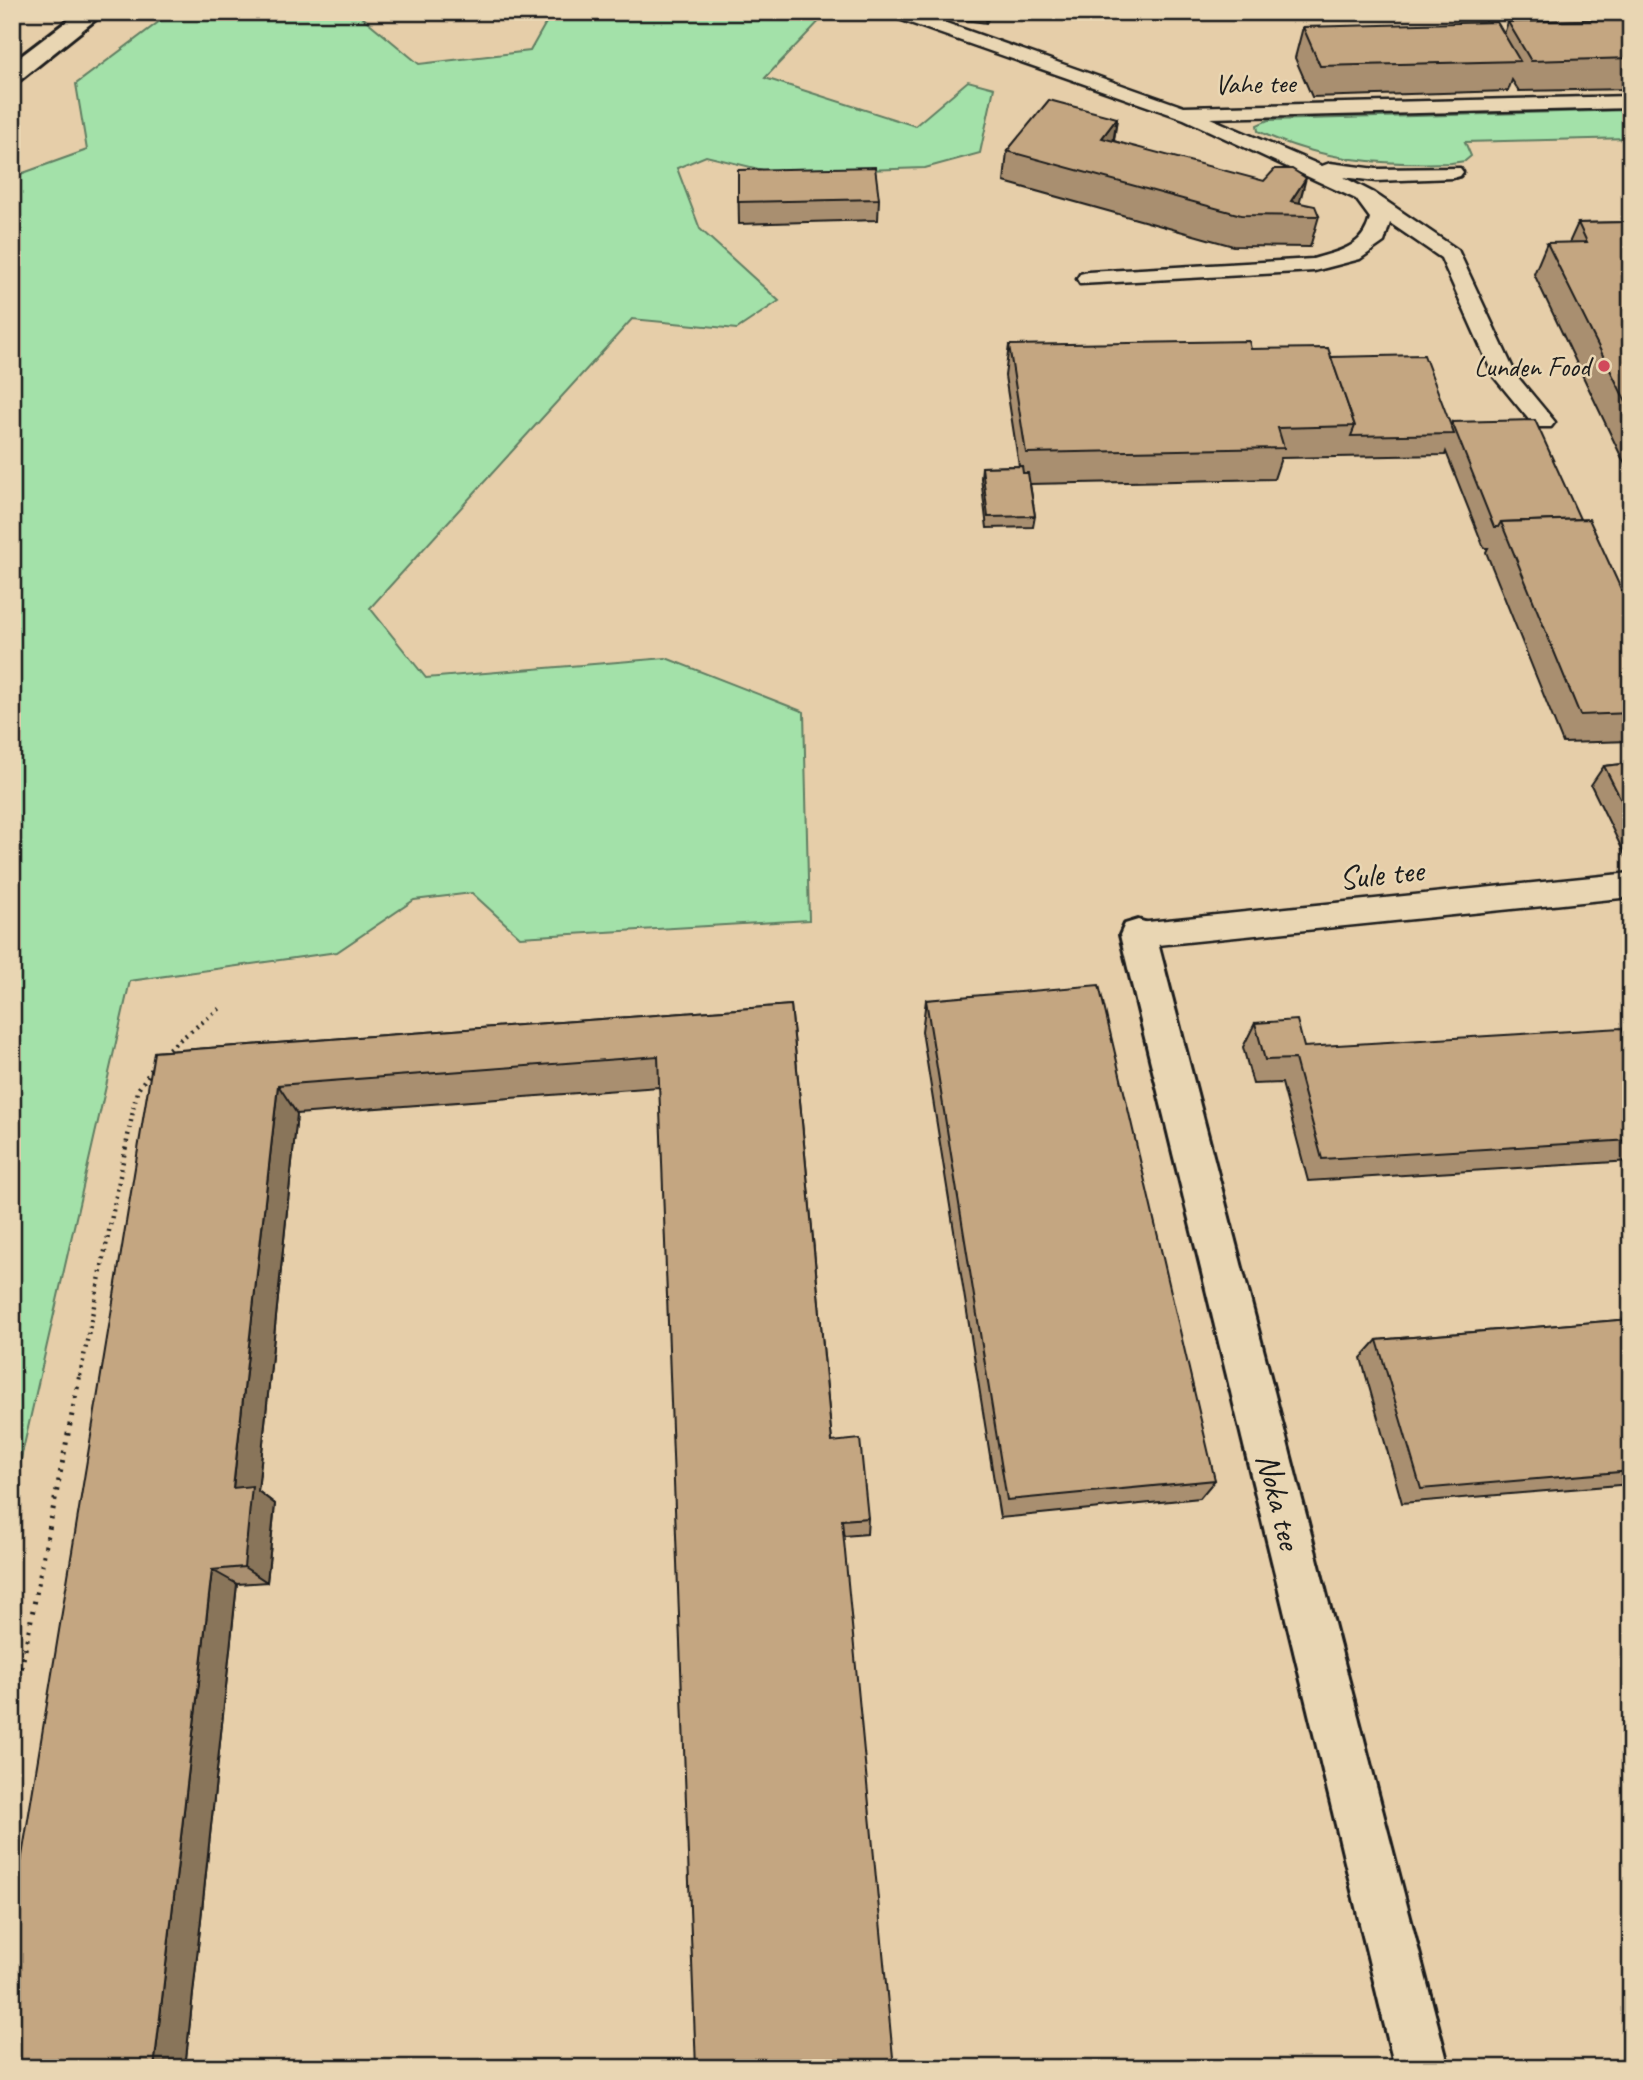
<svg xmlns="http://www.w3.org/2000/svg" width="1643" height="2080" viewBox="0 0 1643 2080" font-family="Caveat,sans-serif">
<style>
.green{fill:#a3e1a9;stroke:#607e62;stroke-width:2}
.lines{fill:none;stroke-linecap:round;stroke-linejoin:round}
.stream{fill:#5d8c95;fill-rule:evenodd}
.lane-casing{stroke:#1c1c1c;stroke-width:5}
.street-casing{stroke:#1c1c1c;stroke-width:6}
.secondary-casing{stroke:#1c1c1c;stroke-width:6}
.path-far1{stroke:#1c1c1c;stroke-width:4.5;stroke-dasharray:2 5;stroke-linecap:butt}
.path{stroke:#1c1c1c;stroke-width:5;stroke-dasharray:2.5 7;stroke-linecap:butt}
.lane{fill:#e9d6b3;fill-rule:evenodd}
.street{fill:#e9d6b3;fill-rule:evenodd}
.secondary{fill:#e9d6b3;fill-rule:evenodd}
.wall{fill:#a98f6f;stroke:#1c1c1c;stroke-width:2}
.shaded-wall{fill:#89745a;stroke:#1c1c1c;stroke-width:2}
.building{fill:#c4a681;stroke:#1c1c1c;stroke-width:2}
.poi-dot{fill:#d1495b;stroke:#e9d6b3;stroke-width:2.5}
.labels{text-anchor:middle;stroke-width:5;stroke-linejoin:round;paint-order:stroke}
.far-street-label{font-size:28px;fill:#1c1c1c;stroke:#e9d6b3}
.far-poi-label{font-size:28px;fill:#1c1c1c;stroke:#e9d6b3;text-anchor:end}
.street-label{font-size:33px;fill:#1c1c1c;stroke:#e9d6b3}
</style>
<rect width="100%" height="100%" fill="#e6cea9"/>
<filter id="ink" filterUnits="userSpaceOnUse"><feTurbulence type="fractalNoise" baseFrequency=".0143" numOctaves="2"/><feDisplacementMap in="SourceGraphic" scale="14" xChannelSelector="R" yChannelSelector="G"/><feConvolveMatrix kernelMatrix="1 2 1 2 8 2 1 2 1" color-interpolation-filters="sRGB"/></filter>
<g filter="url(#ink)">
<g class="green">
<polygon points="172,12 356,12 419,64 530,51 552,12 824,12 827,13 765,78 915,126 968,81 994,88 980,153 925,168 775,173 706,156 677,168 700,229 779,301 737,329 632,319 370,608 426,678 666,658 804,712 809,920 520,937 472,893 414,900 337,952 130,981 12,1498 12,177 87,150 76,84"/>
<path d="M1631 110V138L1465 142 1471 156 1465 161 1451 163C1383 165 1320 161 1258 131L1257 125 1268 120Z"/>
</g>
<g class="lines">
<polygon class="stream" points="15,12 27,12 12,22"/>
<g class="lane-casing">
<g id="lane">
<path d="M888 12H915L1184 107 1631 96V108L1210 118 1322 166 1330 163 1376 169 1460 168 1463 172 1460 176 1453 178 1376 181 1343 177 1374 193 1458 250 1516 375 1555 422 1551 427H1535L1494 377 1441 258 1390 223 1384 242 1360 259 1314 271 1080 284 1077 279 1080 274 1088 272 1313 259C1339 251 1363 248 1370 218L1356 199 1184 119 890 16Z"/>
<polygon points="1631,873 1631,897 1138,947 1127,944 1123,935 1127,926 1138,923"/>
</g>
</g>
<g class="street-casing">
<polygon id="street" points="1138,920 1151,924 1156,935 1449,2068 1395,2068 1120,935 1125,924"/>
</g>
<g class="secondary-casing">
<polygon id="secondary" points="79,12 105,12 20,80 12,82 12,63"/>
</g>
<g class="path-far1">
<polyline points="163,1053 223,1006"/>
<polyline points="80,1376 137,1091 154,1066"/>
</g>
<polyline class="path" points="12,1715 80,1374"/>
<use href="#lane" class="lane"/>
<use href="#street" class="street"/>
<use href="#secondary" class="secondary"/>
</g>
<g class="wall">
<polygon points="957,12 991,12 986,23 957,19"/>
<polygon points="1631,19 1631,89 1519,91 1512,80 1508,91 1312,97 1295,58 1303,27 1504,34 1508,22"/>
<polygon points="1117,118 1114,141 1299,203 1319,216 1310,247 1233,246 1004,182 1007,151"/>
<polygon points="738,170 879,199 878,220 739,224"/>
<polygon points="1631,222 1631,477 1534,274 1547,243 1569,243 1578,223"/>
<polygon points="1009,345 1251,349 1331,357 1451,425 1452,422 1580,519 1631,611 1631,741 1563,743 1486,552 1488,548 1484,548 1446,452 1445,455 1281,458 1274,479 1030,484 1035,516 1033,527 987,528 981,478 982,467 1019,466 1005,376"/>
<polygon points="1631,763 1631,857 1626,857 1591,785 1604,766"/>
<polygon points="926,1000 1215,1480 1200,1498 1000,1518 922,1031"/>
<polygon points="791,1005 832,1442 868,1518 867,1534 844,1536 659,1087 297,1114 258,1491 275,1504 267,1582 237,1584 185,2068 154,1052"/>
<polygon points="1255,1023 1304,1047 1631,1048 1631,1161 1308,1181 1282,1083 1253,1084 1243,1047"/>
<polygon points="1631,1319 1631,1484 1402,1503 1361,1358 1377,1340"/>
</g>
<g class="shaded-wall">
<polygon points="987,12 991,12 986,23"/>
<polygon points="1117,118 1112,149 1102,138"/>
<polygon points="1306,178 1298,209 1291,201"/>
<polygon points="278,1085 297,1114 258,1491 275,1504 267,1582 244,1567 233,1488"/>
<polygon points="212,1570 237,1584 185,2068 154,2068"/>
</g>
<g class="building">
<polygon points="1631,19 1631,58 1531,61 1508,22"/>
<polygon points="1497,22 1520,61 1320,66 1303,27"/>
<polygon points="1049,100 1117,118 1102,138 1264,181 1275,169 1292,169 1306,178 1291,201 1315,206 1319,216 1241,215 1007,151"/>
<polygon points="875,167 879,199 738,202 738,170"/>
<polygon points="1631,222 1631,412 1547,243 1587,242 1578,223"/>
<polygon points="1249,341 1251,349 1328,348 1355,426 1278,428 1284,448 1026,453 1009,345"/>
<polygon points="1424,355 1454,434 1351,436 1355,426 1331,357"/>
<polygon points="1535,420 1580,519 1501,522 1498,527 1494,527 1452,422"/>
<polygon points="1022,466 1023,473 1028,473 1035,516 988,517 982,467"/>
<polygon points="1589,519 1631,611 1631,713 1580,715 1501,522"/>
<polygon points="1631,763 1631,819 1604,766"/>
<polygon points="1099,985 1215,1480 1007,1500 926,1000"/>
<polygon points="791,1005 832,1442 860,1439 868,1518 842,1520 894,2068 696,2068 658,1056 278,1085 233,1488 252,1486 244,1567 212,1570 154,2068 12,2068 12,1917 154,1052"/>
<polygon points="1297,1020 1304,1047 1622,1028 1631,1048 1631,1140 1322,1159 1295,1059 1265,1060 1255,1023"/>
<polygon points="1631,1319 1631,1471 1421,1489 1377,1340"/>
</g>
</g>
<circle class="poi-dot" cx="1604" cy="366" r="7"/>
<g class="labels">
<g class="far-street-label">
<text transform="translate(1255 83) rotate(-1)" y="10">Vahe tee</text>
</g>
<g class="far-poi-label">
<text x="1590" y="376">Lunden Food</text>
</g>
<g class="street-label">
<text transform="translate(1381 873) rotate(-6)" y="12">Sule tee</text>
<text transform="translate(1280 1501) rotate(76)" y="12">Noka tee</text>
</g>
</g>
<rect width="1643" height="2080" fill="none" stroke="#e9d6b3" stroke-width="42"/>
<rect x="21" y="21" width="1601" height="2038" fill="none" stroke="#1c1c1c" stroke-width="2.5" filter="url(#ink)"/>
</svg>
